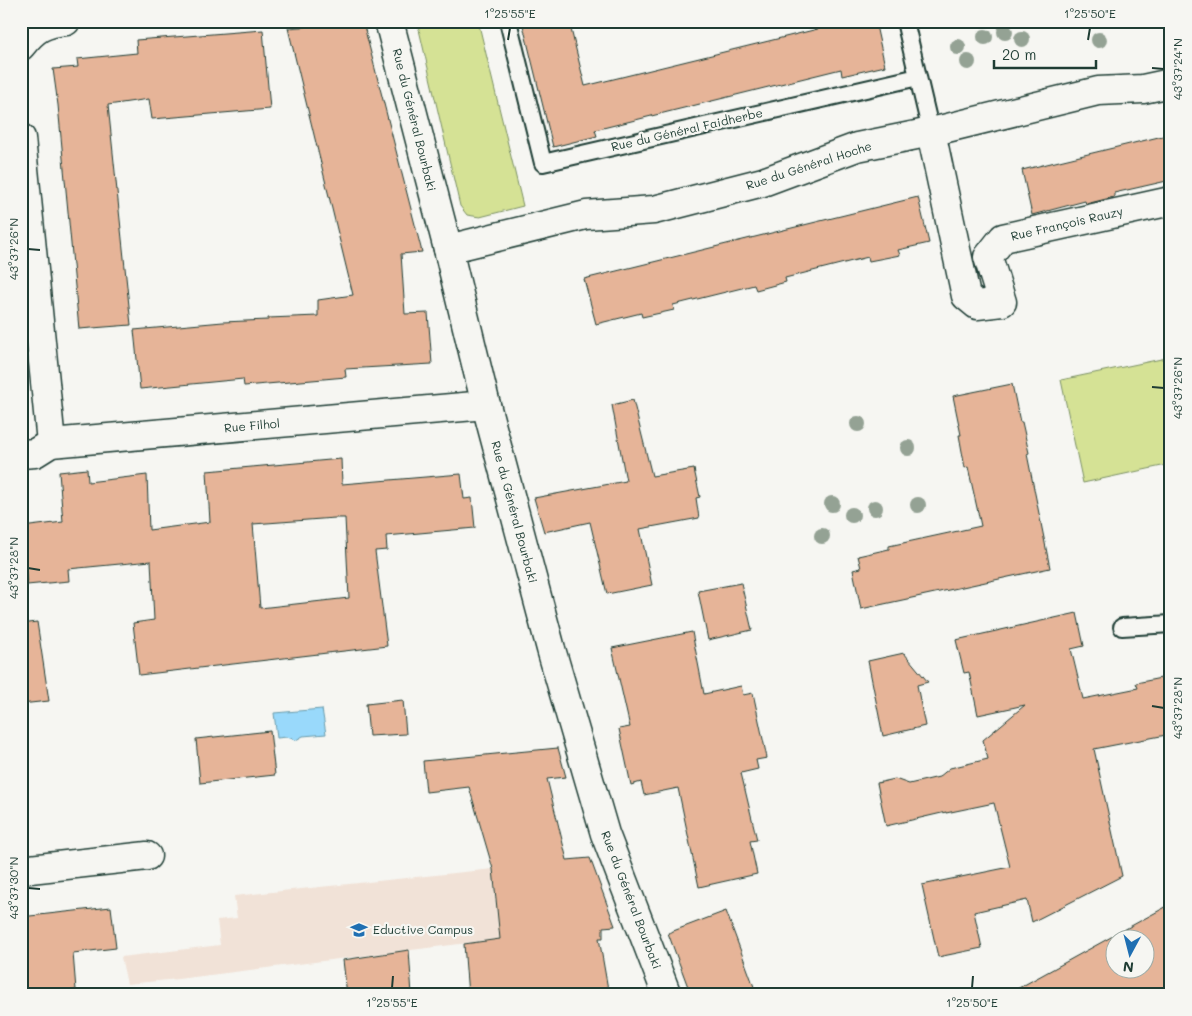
<svg xmlns="http://www.w3.org/2000/svg" width="1192" height="1016" viewBox="0 0 1192 1016" font-family="Mali,sans-serif">
<style>
.built{fill:#f1e2d7}
.green{fill:#d5e295;stroke:#7a9064}
.water{fill:#99d9fb;stroke:#689bab}
.building{fill:#e6b498;stroke:#1f3d34;fill-rule:evenodd}
.lines{fill:none;stroke-linecap:round;stroke-linejoin:round}
.lane-casing{stroke:#1f3d34;stroke-width:20}
.street-casing{stroke:#1f3d34;stroke-width:31}
.lane{stroke:#f6f6f2;stroke-width:16}
.street{stroke:#f6f6f2;stroke-width:28}
.tree{fill:#94a294}
.ticks{fill:none;stroke:#1f3d34;stroke-width:2}
.labels{text-anchor:middle;stroke-width:4.5;stroke-linejoin:round;paint-order:stroke}
.street-label{font-size:12px;fill:#1f3d34;stroke:#f6f6f2}
.poi-label{font-size:12px;fill:#1f3d34;stroke:#f6f6f2;text-anchor:start}
.neatline{fill:none;stroke:#1f3d34;stroke-width:2}
.ticks-label{font-size:12px;text-anchor:middle;fill:#1f3d34}
</style>
<rect width="100%" height="100%" fill="#f6f6f2"/>
<filter id="ink" filterUnits="userSpaceOnUse"><feTurbulence type="fractalNoise" baseFrequency=".02" numOctaves="2"/><feDisplacementMap in="SourceGraphic" scale="10" xChannelSelector="R" yChannelSelector="G"/><feConvolveMatrix kernelMatrix="1 2 1 2 8 2 1 2 1" color-interpolation-filters="sRGB"/></filter>
<g filter="url(#ink)">
<polygon class="built" points="493,869 500,939 178,979 127,984 121,957 220,945 217,920 237,918 234,896"/>
<g class="green">
<polygon points="417,21 478,21 523,206 480,217 467,215 460,206"/>
<polygon points="1171,357 1171,464 1083,483 1061,380"/>
</g>
<polygon class="water" points="322,709 326,734 303,736 296,740 287,737 277,738 274,713"/>
<g class="building">
<polygon points="522,21 569,21 585,86 830,26 829,21 875,21 885,66 842,76 841,69 595,130 597,136 553,147"/>
<polygon points="363,22 422,252 401,254 405,314 428,313 432,364 345,369 346,377 244,386 243,379 140,389 134,330 223,322 268,320 268,318 318,316 318,300 353,295 288,28"/>
<polygon points="263,30 270,109 152,119 149,99 108,105 131,325 79,329 58,105 53,69 78,67 77,59 137,53 136,40"/>
<polygon points="1171,134 1171,180 1114,193 1114,197 1086,204 1085,201 1032,215 1022,170"/>
<polygon points="918,197 929,243 898,250 900,255 869,261 868,257 785,278 786,282 756,290 754,285 673,305 674,310 642,317 641,313 596,324 584,279"/>
<polygon points="1012,384 1020,422 1022,422 1029,453 1027,454 1050,568 861,609 853,570 861,568 858,556 889,549 889,546 981,526 968,467 965,468 959,435 961,435 953,396"/>
<polygon points="633,400 652,476 694,469 700,497 696,498 699,518 640,529 652,585 607,594 590,522 544,532 534,498 626,481 612,405"/>
<path d="M341 459 342 484 461 474 464 499 472 498 475 528 386 536 387 550 375 551 387 646 139 675 133 623 154 620 151 561 68 569 69 581 27 585 22 527 63 522 59 472 87 469 88 482 147 475 149 530 210 522 207 471ZM335 518H345L349 598 260 608 253 524Z"/>
<polygon points="741,583 752,630 708,640 698,591"/>
<polygon points="1077,613 1084,646 1071,649 1083,699 1138,688 1136,683 1171,676 1171,734 1094,749 1122,876 1032,922 1027,900 974,912 982,948 938,957 922,885 1010,867 994,803 946,813 946,812 886,826 877,783 895,779 909,784 939,777 950,768 988,759 983,740 1025,705 978,715 969,672 964,673 956,640"/>
<polygon points="37,622 49,701 21,704 21,624"/>
<polygon points="692,632 704,694 741,686 743,695 753,693 767,758 756,760 758,769 741,773 757,840 750,841 757,874 699,887 678,788 644,795 641,782 631,785 619,729 630,727 612,648"/>
<polygon points="904,653 928,682 917,685 925,726 883,736 868,661"/>
<polygon points="403,700 406,734 369,736 366,704"/>
<polygon points="270,731 275,775 200,783 196,739"/>
<polygon points="558,748 566,777 547,779 567,860 590,858 615,926 603,927 603,938 599,938 609,995 468,995 464,944 500,939 493,869 469,787 426,792 423,761"/>
<path d="M1171 904V995H1006ZM1114 938H1144V968H1114Z"/>
<polygon points="111,907 116,948 73,953 76,990 21,995 21,917"/>
<polygon points="726,911 757,995 691,995 668,933"/>
<polygon points="409,950 412,995 347,995 343,960"/>
</g>
<g class="lines">
<g class="lane-casing">
<g id="lane">
<polyline points="508,21 543,163 918,77 905,21"/>
<polyline points="918,77 931,132"/>
<polyline points="1122,627 1171,624"/>
</g>
</g>
<g class="street-casing">
<g id="street">
<polyline points="389,21 448,249 486,405 551,649 605,834 667,995"/>
<path d="M21 46C35 28 44 23 66 21"/>
<polyline points="931,132 966,296 977,305 1002,302 988,257 1003,238 1171,201"/>
<polyline points="21,138 51,443"/>
<polyline points="448,249 586,215 654,210 763,182 857,147 931,132 1098,91 1143,89 1171,83"/>
<polyline points="21,454 35,453 51,443 486,405"/>
<polyline points="21,870 147,856"/>
</g>
</g>
<use href="#lane" class="lane"/>
<use href="#street" class="street"/>
</g>
<g class="tree">
<circle cx="1005" cy="32" r="8"/>
<circle cx="985" cy="37" r="8"/>
<circle cx="1022" cy="39" r="8"/>
<circle cx="1099" cy="40" r="8"/>
<circle cx="958" cy="47" r="8"/>
<circle cx="968" cy="62" r="8"/>
<circle cx="858" cy="424" r="8"/>
<circle cx="908" cy="448" r="8"/>
<circle cx="832" cy="504" r="8"/>
<circle cx="918" cy="505" r="8"/>
<circle cx="875" cy="508" r="8"/>
<circle cx="852" cy="515" r="8"/>
<circle cx="822" cy="536" r="8"/>
</g>
</g>
<path class="ticks" d="M508 40 510 28M1088 40 1090 28M1152 68 1164 69M28 249 40 250M1152 387 1164 388M28 568 40 570M1152 706 1164 708M28 888 40 889M392 988 393 976M972 988 973 976"/>
<defs>
<g id="university-bare" transform="scale(1.35)"><path d="M0-5L7-2L0 1L-7-2ZM-4 1L0 2.5L4 1V4Q0 6-4 4Z" fill="#1f6fb2" stroke="#f6f6f2" stroke-width="2.5" paint-order="stroke"/></g>
</defs>
<g fill-rule="evenodd">
<use href="#university-bare" x="359" y="930"/>
</g>
<g class="labels">
<g class="street-label">
<text transform="translate(414 120) rotate(76)" y="4">Rue du Général Bourbaki</text>
<text transform="translate(687 130) rotate(-13)" y="4">Rue du Général Faidherbe</text>
<text transform="translate(809 166) rotate(-18)" y="4">Rue du Général Hoche</text>
<text transform="translate(1067 224) rotate(-13)" y="4">Rue François Rauzy</text>
<text transform="translate(252 426) rotate(-5)" y="4">Rue Filhol</text>
<text transform="translate(514 512) rotate(75)" y="4">Rue du Général Bourbaki</text>
<text transform="translate(631 900) rotate(69)" y="4">Rue du Général Bourbaki</text>
</g>
<g class="poi-label">
<text x="373" y="934">Eductive Campus</text>
</g>
</g>
<rect width="1192" height="1016" fill="none" stroke="#f6f6f2" stroke-width="55"/>
<g transform="translate(1130 954) rotate(187)"><circle r="24" fill="#f6f6f2" stroke="#a0aca6"/>
<path d="M0-4L9 19L0 12L-9 19Z" fill="#1f6fb2"/>
<text y="-8" font-size="14" font-weight="bold" text-anchor="middle" fill="#1f3d34">N</text>
</g>
<path d="M994 60v8h102v-8" fill="none" stroke="#1f3d34" stroke-width="2.5"/>
<text x="1002" y="60" font-size="15" fill="#1f3d34" stroke="#f6f6f2" stroke-width="4" paint-order="stroke">20 m</text>
<rect x="28" y="28" width="1136" height="960" class="neatline"/>
<g class="ticks-label">
<text x="510" y="18">1°25'55"E</text>
<text x="1090" y="18">1°25'50"E</text>
<text transform="translate(1178 69) rotate(-90)" y="4">43°37'24"N</text>
<text transform="translate(14 249) rotate(-90)" y="4">43°37'26"N</text>
<text transform="translate(1178 388) rotate(-90)" y="4">43°37'26"N</text>
<text transform="translate(14 568) rotate(-90)" y="4">43°37'28"N</text>
<text transform="translate(1178 708) rotate(-90)" y="4">43°37'28"N</text>
<text transform="translate(14 888) rotate(-90)" y="4">43°37'30"N</text>
<text x="392" y="1007">1°25'55"E</text>
<text x="972" y="1007">1°25'50"E</text>
</g>
</svg>
